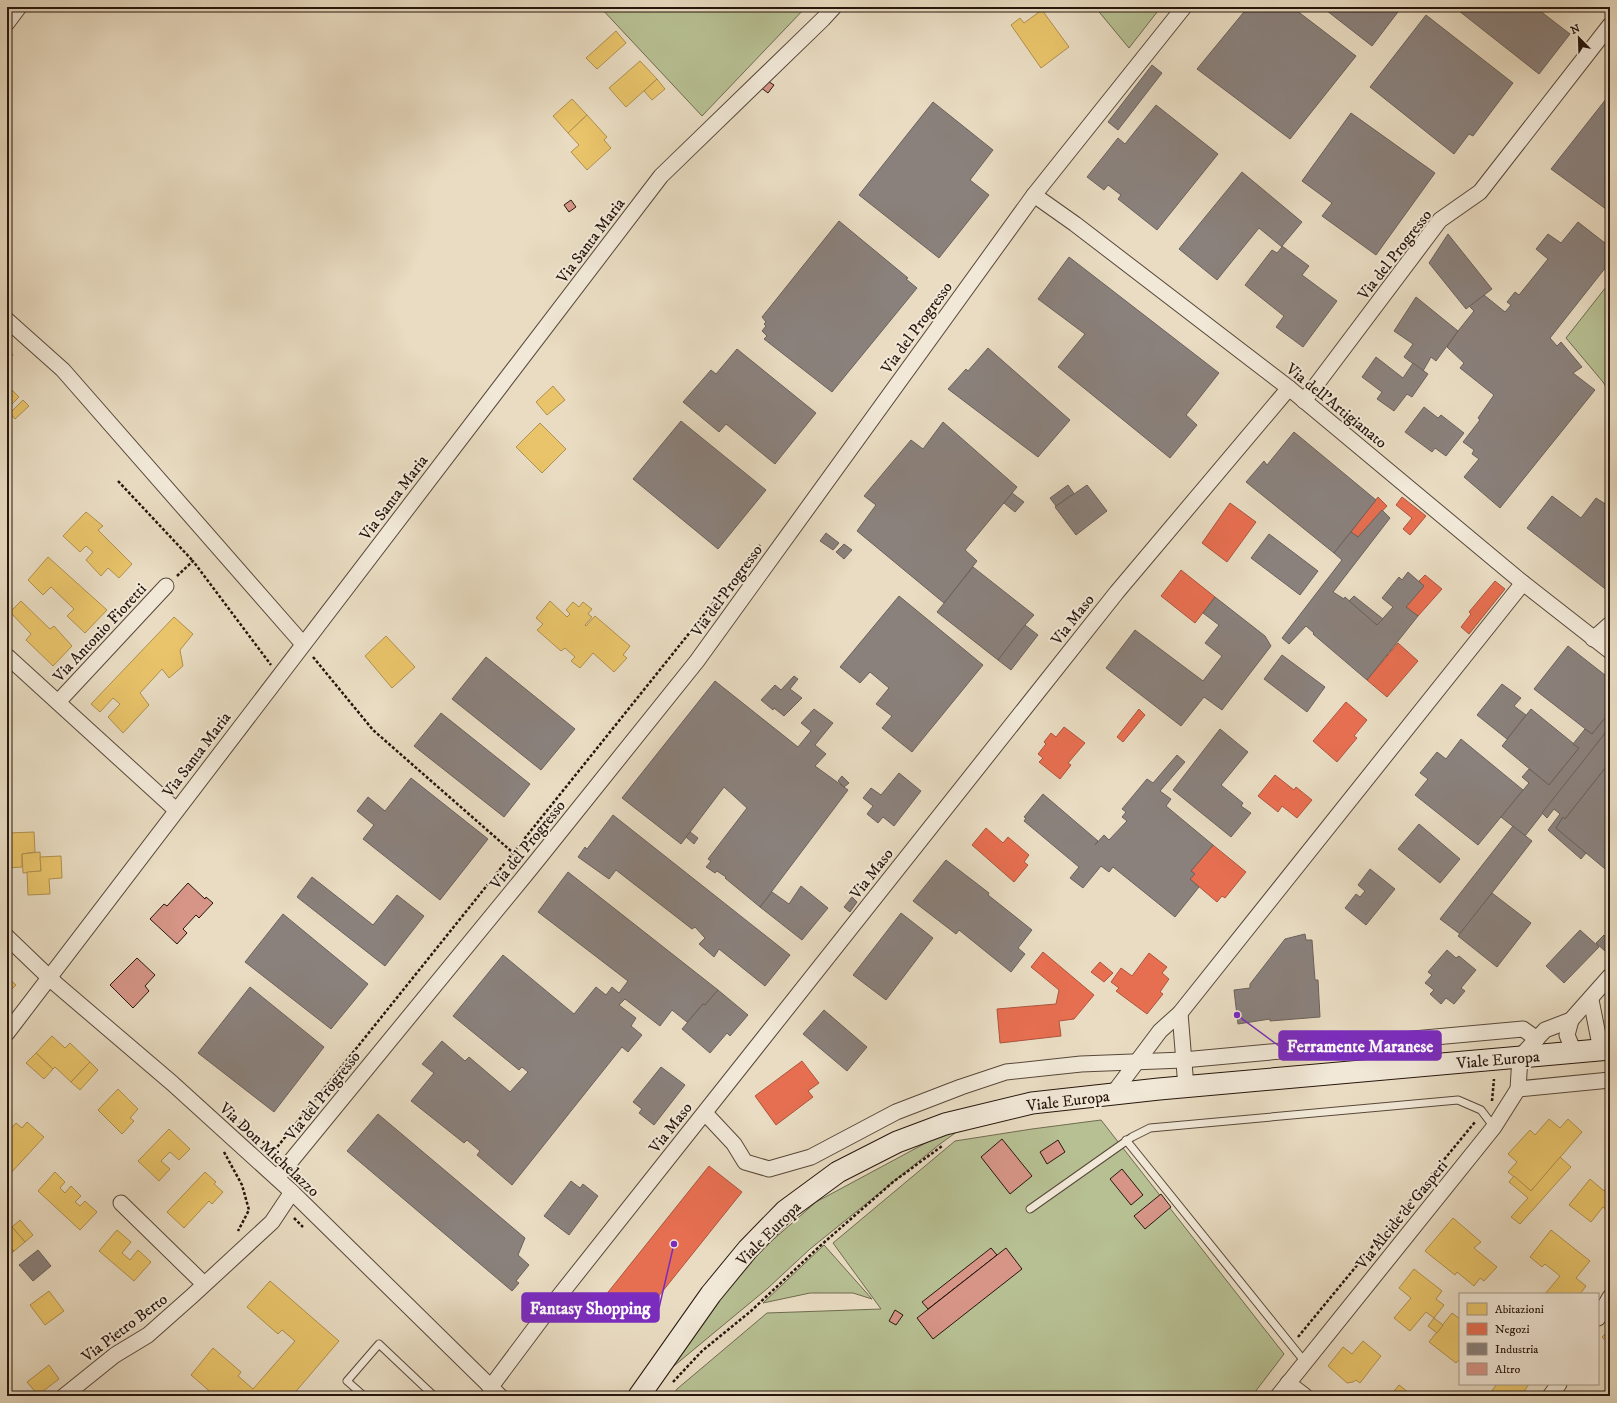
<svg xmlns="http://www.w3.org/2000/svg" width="1617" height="1403" viewBox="0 0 1617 1403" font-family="'IM FELL DW Pica',serif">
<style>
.green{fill:#b7c093;stroke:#6f6b50}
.homes{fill:#e9c46a;stroke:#af904e}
.shops{fill:#e76f51;stroke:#ad543d}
.industry{fill:#8a817c;stroke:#6c615b}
.building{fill:#d69587;stroke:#27160d}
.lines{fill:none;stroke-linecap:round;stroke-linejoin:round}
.lane-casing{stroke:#58483a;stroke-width:9}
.street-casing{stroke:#58483a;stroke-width:17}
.secondary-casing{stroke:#27160d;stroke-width:23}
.path{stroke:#27160d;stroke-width:2.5;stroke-dasharray:3 2;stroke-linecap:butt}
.lane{stroke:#f1e8d7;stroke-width:7}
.street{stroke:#f1e8d7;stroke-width:15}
.secondary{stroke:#f1e8d7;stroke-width:21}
.labels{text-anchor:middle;stroke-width:4;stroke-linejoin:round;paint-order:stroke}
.street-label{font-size:16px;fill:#27160d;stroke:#f1e8d7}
.leader{fill:none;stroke:#7b2cbf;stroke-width:1.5}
.callout-dot{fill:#7b2cbf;stroke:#f1e8d7;stroke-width:1.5}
.callout{fill:#7b2cbf;stroke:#7b2cbf;stroke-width:1.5}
.callout-label{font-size:17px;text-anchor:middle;font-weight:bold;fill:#fff}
</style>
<rect width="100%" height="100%" fill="#e9dcc2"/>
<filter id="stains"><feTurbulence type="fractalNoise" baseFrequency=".005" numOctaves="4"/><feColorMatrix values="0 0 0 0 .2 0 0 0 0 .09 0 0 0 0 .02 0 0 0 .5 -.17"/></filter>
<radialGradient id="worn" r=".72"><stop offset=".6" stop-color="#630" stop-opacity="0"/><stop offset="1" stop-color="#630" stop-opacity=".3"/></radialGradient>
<g class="green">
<polygon points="600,7 806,7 702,116"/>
<polygon points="1095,7 1161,7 1129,48"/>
<polygon points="1610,282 1610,393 1603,382 1566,338"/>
<polygon points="1101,1120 1284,1354 1252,1396 672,1396 677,1389 767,1313 881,1309 833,1243 955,1141 1032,1129"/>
<polygon points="958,1131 940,1144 810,1249 768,1288 669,1370 741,1268 816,1202 935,1138"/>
<polygon points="824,1245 872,1299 853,1293 810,1293 763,1303"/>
</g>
<g class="homes">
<polygon points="1042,10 1069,47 1041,68 1011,25 1020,18 1024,23"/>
<polygon points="616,31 626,43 597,69 586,58"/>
<polygon points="640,61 657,79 626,107 609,88"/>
<polygon points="657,79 665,89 652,100 644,91"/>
<polygon points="572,99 587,115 568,133 553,116"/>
<polygon points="587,115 607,137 604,140 611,148 587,170 571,152 579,145 568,133"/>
<polygon points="7,348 13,355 7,361"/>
<polygon points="7,385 19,397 8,408 7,407"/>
<polygon points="553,386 565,400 547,415 536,402"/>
<polygon points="23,400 29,406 15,419 10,413"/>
<polygon points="540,423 566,449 542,473 516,447"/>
<polygon points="86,512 103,526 98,530 132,564 119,578 108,568 101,576 86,560 93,552 86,546 80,552 63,536"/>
<polygon points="48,557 107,610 85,633 67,616 74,609 51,587 43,595 28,580"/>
<polygon points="21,601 50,629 54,626 72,646 53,666 26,640 31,634 10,612"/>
<polygon points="550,601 567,617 570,614 566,610 573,602 579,607 583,602 592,609 588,614 592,617 585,625 586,626 595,616 630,646 623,655 627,658 614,672 593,653 580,668 571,661 575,657 565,648 561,651 537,630 543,624 536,618"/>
<polygon points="174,617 193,634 180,650 183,666 169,678 162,669 140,693 149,705 123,733 108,717 120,704 113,698 100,712 91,704"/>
<polygon points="386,636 415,667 392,688 365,656"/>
<polygon points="34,832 35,852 22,854 22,867 7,868 7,833"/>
<polygon points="40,852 41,871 23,873 22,854"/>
<polygon points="61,856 62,878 49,879 50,894 28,895 27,872 41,871 40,857"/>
<polygon points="7,977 16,985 7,994"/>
<polygon points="52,1036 65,1048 70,1043 90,1062 71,1082 55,1067 53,1069 36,1053"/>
<polygon points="36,1053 53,1069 44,1079 26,1063"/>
<polygon points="90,1062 98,1070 80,1090 71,1082"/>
<polygon points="118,1089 138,1109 130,1118 134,1121 122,1134 98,1110"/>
<polygon points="1549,1119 1560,1128 1568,1119 1582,1132 1531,1191 1508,1172 1517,1162 1508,1154 1530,1130 1535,1135"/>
<polygon points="27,1122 44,1137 9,1175 7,1174 7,1133 16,1123 22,1128"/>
<polygon points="169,1129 190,1149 179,1160 170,1152 161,1161 170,1169 159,1181 138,1161"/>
<polygon points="1560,1157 1571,1167 1520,1224 1511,1217 1528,1198 1509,1182 1514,1176 1531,1191"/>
<polygon points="55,1172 65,1182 60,1188 65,1193 71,1186 81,1196 75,1202 80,1206 85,1201 97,1212 80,1230 38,1191"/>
<polygon points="205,1172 216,1182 214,1184 223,1192 212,1204 209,1201 184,1228 167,1212"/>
<polygon points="1590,1179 1604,1191 1610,1184 1610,1213 1603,1207 1591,1222 1569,1205"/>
<polygon points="1453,1218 1481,1242 1474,1248 1497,1267 1484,1281 1480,1278 1474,1286 1457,1272 1455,1275 1425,1251"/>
<polygon points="20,1220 33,1235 25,1242 12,1227"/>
<polygon points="7,1224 10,1229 12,1227 25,1242 14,1251 7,1244"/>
<polygon points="117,1230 131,1242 122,1253 130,1260 138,1250 151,1262 134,1281 99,1251"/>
<polygon points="1551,1230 1590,1261 1576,1278 1586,1286 1580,1294 1545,1294 1560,1276 1545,1264 1542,1267 1530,1257"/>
<polygon points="7,1244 14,1251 7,1257"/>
<polygon points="1414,1269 1442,1291 1436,1299 1444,1305 1434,1318 1426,1312 1410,1331 1394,1318 1411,1298 1399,1288"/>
<polygon points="270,1281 339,1341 292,1396 215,1396 191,1375 213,1348 241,1372 238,1376 253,1389 295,1341 282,1330 278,1334 247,1307"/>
<polygon points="49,1291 64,1311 45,1325 30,1305"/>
<polygon points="1452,1313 1460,1319 1460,1359 1456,1363 1429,1342"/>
<polygon points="1434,1318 1443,1325 1437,1333 1428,1326"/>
<polygon points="1610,1329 1610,1345 1602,1337"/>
<polygon points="1363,1341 1381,1356 1360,1383 1356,1380 1353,1382 1347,1383 1328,1366 1343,1347 1352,1354"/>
<polygon points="49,1365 59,1379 38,1395 27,1382"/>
<polygon points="1497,1384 1529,1384 1521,1396 1488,1396"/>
<polygon points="1399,1385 1413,1396 1390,1396"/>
</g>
<g class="shops">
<polygon points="1378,497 1387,506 1358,537 1351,532"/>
<polygon points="1402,497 1426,516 1410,535 1403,529 1412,518 1396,505"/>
<polygon points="1230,503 1256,522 1227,562 1202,543"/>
<polygon points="1181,570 1215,597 1195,623 1161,596"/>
<polygon points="1425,575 1442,589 1418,616 1406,607 1424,586 1419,581"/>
<polygon points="1495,581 1505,589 1469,634 1461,627 1471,614 1469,612"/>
<polygon points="1398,643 1418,661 1387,697 1367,680"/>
<polygon points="1346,702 1367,720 1354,736 1357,738 1337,762 1313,741"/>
<polygon points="1139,709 1145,715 1123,742 1117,737"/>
<polygon points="1064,727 1085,743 1068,763 1071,765 1060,779 1039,762 1043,758 1038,754 1046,744 1044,742 1051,733 1056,737"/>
<polygon points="1275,775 1294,790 1296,787 1312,800 1297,818 1282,806 1278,812 1258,796"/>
<polygon points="986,828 1003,843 1008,837 1029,855 1024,862 1028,865 1014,882 972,845"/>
<polygon points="1213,845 1246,872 1225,898 1222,896 1217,902 1190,879 1195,874 1191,871"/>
<polygon points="1043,952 1094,995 1074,1019 1059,1021 1061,1036 1000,1043 997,1009 1056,1004 1059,990 1031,967"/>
<polygon points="1149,953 1167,967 1162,973 1169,979 1160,992 1163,994 1147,1014 1116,991 1119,988 1111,982 1121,968 1132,976"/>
<polygon points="1100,962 1113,973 1104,982 1091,972"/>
<polygon points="802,1061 819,1083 808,1091 813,1097 776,1125 755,1096"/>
<polygon points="709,1166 742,1192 638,1322 605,1296"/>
</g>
<g class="industry">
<polygon points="1248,7 1292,7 1356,56 1290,139 1197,69"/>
<polygon points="1322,7 1400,7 1401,8 1372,46"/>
<polygon points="1454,7 1535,7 1570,34 1539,74"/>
<polygon points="1426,15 1513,83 1473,136 1469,134 1454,154 1370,87"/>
<polygon points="1152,65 1162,73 1118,130 1108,122"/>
<polygon points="1610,94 1610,212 1551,169"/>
<polygon points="933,102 993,150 970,180 989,195 939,258 859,195"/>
<polygon points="1156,105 1218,154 1157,230 1118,199 1121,195 1108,185 1104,190 1087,177 1118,138 1125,144"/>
<polygon points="1351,113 1435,173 1376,255 1322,216 1332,203 1302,181"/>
<polygon points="1242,172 1302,222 1282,246 1309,266 1302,275 1337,301 1303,347 1276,327 1284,316 1245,285 1272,250 1277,253 1282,247 1259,228 1217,280 1179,249"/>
<polygon points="839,221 908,278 906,279 917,288 832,392 764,339 767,336 762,331 766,326 764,324 766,322 762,317"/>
<polygon points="1578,222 1610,247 1610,262 1550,338 1557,346 1561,342 1582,367 1573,373 1595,390 1500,508 1464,477 1479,459 1472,454 1474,450 1463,442 1480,420 1478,418 1494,395 1460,368 1464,363 1447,347 1458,331 1474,311 1469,306 1484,295 1505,312 1511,305 1507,302 1515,292 1519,295 1548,259 1536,249 1548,234 1561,243"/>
<polygon points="1448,234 1492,289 1466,309 1429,263"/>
<polygon points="1069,257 1219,373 1186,415 1197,425 1170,458 1058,367 1085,334 1038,299"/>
<polygon points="1416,297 1458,331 1436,361 1431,357 1423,371 1404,357 1413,344 1394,331"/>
<polygon points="988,348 1070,420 1038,457 948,389 966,369 968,371"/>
<polygon points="737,349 816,413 775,464 726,424 719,432 683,402 711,370 716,374"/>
<polygon points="1376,357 1403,378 1413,363 1428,374 1412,397 1407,394 1394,411 1377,399 1382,392 1362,377"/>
<polygon points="1424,407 1438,418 1441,415 1464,433 1446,456 1435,448 1432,452 1405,432"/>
<polygon points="681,421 766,490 718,549 633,479"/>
<polygon points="943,422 1017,487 965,550 977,561 944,603 857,531 876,505 864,496 911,440 923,449"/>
<polygon points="1294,432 1376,500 1334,553 1246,482 1264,461 1267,465"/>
<polygon points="1068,485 1075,495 1072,497 1071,495 1056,506 1050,498"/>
<polygon points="1087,485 1107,511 1076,535 1055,507"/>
<polygon points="1012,493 1024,502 1015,512 1004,503"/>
<polygon points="1552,496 1581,518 1596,498 1610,507 1610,588 1608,591 1527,528"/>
<polygon points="1382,510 1390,518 1333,592 1344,599 1345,597 1377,625 1393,607 1382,598 1399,577 1402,580 1408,572 1424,586 1406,607 1418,616 1367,680 1313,634 1314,633 1306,626 1289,644 1282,638 1342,560 1334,553 1351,532 1358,537"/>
<polygon points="826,533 839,543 833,550 820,541"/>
<polygon points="1269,534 1318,571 1300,595 1251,558"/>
<polygon points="844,544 852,550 844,559 836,552"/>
<polygon points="973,567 1034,615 1025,625 998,660 937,612"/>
<polygon points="899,596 983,665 912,752 882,728 892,716 876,704 889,688 870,672 860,683 840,667"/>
<polygon points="1354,596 1383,619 1377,625 1349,601"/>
<polygon points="1215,597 1265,636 1271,646 1222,710 1204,697 1181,726 1106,668 1135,630 1203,681 1222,656 1205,643 1219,625 1203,613"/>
<polygon points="1025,625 1038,635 1011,670 998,660"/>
<polygon points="1568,646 1610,679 1610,712 1592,734 1534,689"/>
<polygon points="1282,655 1325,687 1307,712 1264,679"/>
<polygon points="486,657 575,729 541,770 452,699"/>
<polygon points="794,676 798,679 790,689 802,698 784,716 774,708 773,710 761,700 775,685 781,690"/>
<polygon points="715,681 798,747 811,731 801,723 814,709 833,723 815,745 826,754 815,766 848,790 760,907 725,878 726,877 717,871 715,873 706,867 711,861 708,859 747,808 724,787 681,844 622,798"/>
<polygon points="1502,684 1521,698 1514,706 1526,715 1507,739 1477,715"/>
<polygon points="1531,709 1579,748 1549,785 1502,746"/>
<polygon points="1610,712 1610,727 1525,836 1501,817 1529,783 1522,777 1529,769 1549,785 1579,748 1573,744 1585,729 1592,734"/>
<polygon points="441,713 530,784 504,817 414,746"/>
<polygon points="1610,727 1610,762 1565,819 1563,817 1556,828 1586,853 1581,859 1548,830 1560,814 1554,809 1547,818 1542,813"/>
<polygon points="1220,729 1248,752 1221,785 1243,803 1241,806 1251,813 1231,837 1173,790"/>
<polygon points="1461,739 1523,790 1478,845 1415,795 1428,779 1420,773 1437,752 1446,759"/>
<polygon points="1177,755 1185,762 1160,791 1171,799 1166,806 1213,845 1191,871 1195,874 1190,879 1199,887 1175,917 1113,867 1109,872 1101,866 1083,888 1070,878 1079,867 1024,821 1026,818 1024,817 1043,794 1098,841 1095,845 1104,835 1109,840 1127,821 1122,817 1126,812 1122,809 1147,779 1153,783"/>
<polygon points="1610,762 1610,873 1556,828 1563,817 1565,819"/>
<polygon points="899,773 921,791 894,826 883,817 878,823 867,814 873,806 863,798 871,788 881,795"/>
<polygon points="842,776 849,783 844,787 838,781"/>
<polygon points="411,778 488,839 440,900 363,839 374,825 357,811 368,797 385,811"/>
<polygon points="613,815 790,955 765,986 719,949 714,957 699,944 705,938 695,927 692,929 616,870 609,879 578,857 585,847 587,849"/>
<polygon points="1419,824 1460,859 1440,883 1398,849"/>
<polygon points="1513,826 1532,841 1460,934 1440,919"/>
<polygon points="690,832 698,838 694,844 686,837"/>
<polygon points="946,860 989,893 988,895 1032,930 1018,948 1025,954 1011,972 959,930 956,934 913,901"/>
<polygon points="1370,869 1395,889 1366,925 1345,908 1356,894 1360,897 1365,891 1358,885"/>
<polygon points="568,872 718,990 705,1005 703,1004 687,1022 672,1010 660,1026 625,999 619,1005 636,1018 631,1026 642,1035 628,1052 622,1047 512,1185 477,1155 480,1151 467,1140 464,1143 411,1101 434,1073 422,1064 442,1041 465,1061 469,1057 510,1092 528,1072 522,1067 519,1070 453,1016 503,955 574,1014 596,987 606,995 612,987 619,993 628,981 538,912"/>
<polygon points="312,877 373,925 397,895 424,916 385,966 297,897"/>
<polygon points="801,886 828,908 802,940 760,907 772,892 789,904"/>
<polygon points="1492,893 1531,923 1497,967 1458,936"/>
<polygon points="852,897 857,902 850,912 844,907"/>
<polygon points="901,913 933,938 886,1000 853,975"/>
<polygon points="283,914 368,984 331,1029 245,962"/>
<polygon points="1580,930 1599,947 1564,983 1546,966"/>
<polygon points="1305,934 1306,940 1312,940 1315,980 1318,980 1320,1017 1270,1021 1270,1019 1238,1024 1234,990 1250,988 1250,984 1285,939"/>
<polygon points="1604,935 1610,941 1610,945 1605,951 1596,943"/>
<polygon points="1447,950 1456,958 1459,956 1476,970 1461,988 1465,991 1454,1004 1446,998 1441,1004 1430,994 1434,990 1425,983 1432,975 1428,972"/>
<polygon points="250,987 324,1047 274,1112 198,1053"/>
<polygon points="718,990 748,1015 730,1036 727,1033 710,1053 682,1029 703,1004 705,1005"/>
<polygon points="824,1010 867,1047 847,1071 803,1034"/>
<polygon points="661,1067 685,1085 654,1125 639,1113 642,1109 633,1102"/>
<polygon points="378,1114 525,1238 518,1255 529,1265 516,1281 519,1283 512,1291 347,1151"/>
<polygon points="571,1181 580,1188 583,1184 598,1196 569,1235 544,1216"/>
<polygon points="38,1250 51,1266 33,1281 19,1265"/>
</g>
<g class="building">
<polygon points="766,80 774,85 768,93 760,87"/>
<polygon points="571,200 576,207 569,212 564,205"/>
<polygon points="188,883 205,899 206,897 213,903 199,918 196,915 183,929 187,933 177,944 150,919 164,904 167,906"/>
<polygon points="137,958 155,975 145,986 149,991 133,1008 110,985"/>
<polygon points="1002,1139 1032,1176 1010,1194 981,1157"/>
<polygon points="1058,1140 1065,1152 1047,1164 1040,1152"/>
<polygon points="1122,1169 1143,1195 1131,1205 1110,1179"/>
<polygon points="1161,1194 1171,1207 1145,1229 1134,1216"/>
<polygon points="991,1248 997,1255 928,1309 922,1302"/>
<polygon points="1006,1248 1022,1269 933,1339 917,1318"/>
<polygon points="895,1310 903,1315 896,1325 889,1321"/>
</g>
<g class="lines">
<g class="lane-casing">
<g id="lane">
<polyline points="1126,1140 1305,1362"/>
<polyline points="1030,1209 1132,1137 1150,1128 1458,1100 1481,1110 1494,1127"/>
<polyline points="364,1396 347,1381 379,1344 434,1396"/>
</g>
</g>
<g class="street-casing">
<g id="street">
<polyline points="7,23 19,7"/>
<polyline points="1034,195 1075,224 1289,388 1523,583 1610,651"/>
<polyline points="7,320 63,370 303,644"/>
<polyline points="1304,401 1440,220 1480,192 1610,25"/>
<polyline points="1593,639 1610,624"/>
<polyline points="7,656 176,810"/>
<polyline points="58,702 166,586"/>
<polyline points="7,937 56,984 172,1083 292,1192 500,1396"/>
<polyline points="1591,1000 1601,1050"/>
<polyline points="1180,1013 1186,1087"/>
<polyline points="1571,1020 1567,1035 1574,1052"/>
<polyline points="7,1033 661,176 823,19 834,7"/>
<polyline points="1518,1089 1610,1080"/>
<polyline points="1112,1095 1160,1031 1180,1013 1523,583"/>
<polyline points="705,1113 734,1144 745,1162 769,1169 811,1157 896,1112 961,1087 1006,1072 1081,1064 1183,1060 1523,1029 1537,1039"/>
<polyline points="277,1178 531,868 697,661 1034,195 1184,7"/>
<polyline points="121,1203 204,1284"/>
<polyline points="1598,1318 1610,1297"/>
<polyline points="1288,1383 1305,1396"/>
<polyline points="490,1388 552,1305 1117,592 1289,388"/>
<polyline points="64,1396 115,1355 148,1335 192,1296 272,1222 292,1192"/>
<polyline points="1278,1396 1494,1127 1518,1089 1520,1057 1545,1030 1571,1020 1610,976"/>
<polyline points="1550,1396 1559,1384"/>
</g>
</g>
<g class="secondary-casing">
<polyline id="secondary" points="639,1396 711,1294 748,1249 785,1211 838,1172 897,1142 945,1124 1032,1103 1159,1089 1610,1049"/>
</g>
<g class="path">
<polyline points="118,481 193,561"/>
<polyline points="177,576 193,561 271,665"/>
<polyline points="313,657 373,730 519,858"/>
<polyline points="1492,1101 1494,1079"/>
<polyline points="240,1122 274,1151 760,545"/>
<polyline points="224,1152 242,1185 249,1210 238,1231"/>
<polyline points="294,1218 303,1227"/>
<polyline points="1298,1337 1475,1122"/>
<polyline points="673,1382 702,1351 751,1311 820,1246 893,1182 942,1146"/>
<polyline points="7,1396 8,1396"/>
</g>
<use href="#lane" class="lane"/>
<use href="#street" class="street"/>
<use href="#secondary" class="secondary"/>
</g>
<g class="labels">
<g class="street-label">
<text transform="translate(590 240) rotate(-53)" y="6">Via Santa Maria</text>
<text transform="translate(1394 254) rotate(-52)" y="6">Via del Progresso</text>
<text transform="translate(916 327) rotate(-54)" y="6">Via del Progresso</text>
<text transform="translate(1337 405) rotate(39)" y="6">Via dell'Artigianato</text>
<text transform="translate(393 497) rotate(-53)" y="6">Via Santa Maria</text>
<text transform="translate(726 590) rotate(-54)" y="6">Via del Progresso</text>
<text transform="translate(1072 619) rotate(-52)" y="6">Via Maso</text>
<text transform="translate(99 632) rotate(-47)" y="6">Via Antonio Fioretti</text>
<text transform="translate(196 754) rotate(-53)" y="6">Via Santa Maria</text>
<text transform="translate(527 844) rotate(-51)" y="6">Via del Progresso</text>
<text transform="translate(871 873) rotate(-52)" y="6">Via Maso</text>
<text transform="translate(1498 1059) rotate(-5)" y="6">Viale Europa</text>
<text transform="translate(322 1095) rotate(-51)" y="6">Via del Progresso</text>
<text transform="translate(1068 1100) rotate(-7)" y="6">Viale Europa</text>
<text transform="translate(670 1127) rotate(-52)" y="6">Via Maso</text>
<text transform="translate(270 1149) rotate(43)" y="6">Via Don Michelazzo</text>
<text transform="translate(1401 1214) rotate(-51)" y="6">Via Alcide de Gasperi</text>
<text transform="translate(768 1233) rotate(-45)" y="6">Viale Europa</text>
<text transform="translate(124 1327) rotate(-37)" y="6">Via Pietro Berto</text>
</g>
</g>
<path class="leader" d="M1237 1015L1279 1046M674 1244L659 1308"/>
<g class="callout-dot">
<circle cx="1237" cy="1015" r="4"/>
<circle cx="674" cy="1244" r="4"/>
</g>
<g class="callout">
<rect x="1279" y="1031" width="162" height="29" rx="4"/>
<rect x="522" y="1293" width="137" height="29" rx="4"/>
</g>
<g class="callout-label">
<text x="1360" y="1052">Ferramente Maranese</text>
<text x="590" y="1314">Fantasy Shopping</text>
</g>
<rect width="1617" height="1403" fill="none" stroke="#e9dcc2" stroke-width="24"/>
<rect x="8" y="8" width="1601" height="1387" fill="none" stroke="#27160d" stroke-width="2"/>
<rect x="12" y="12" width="1593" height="1379" fill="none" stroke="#27160d"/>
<rect x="1459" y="1293" width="140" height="92" fill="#f1e8d7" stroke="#a09486"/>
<rect x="1467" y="1303" width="20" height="12" fill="#e9c46a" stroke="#a09486"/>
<text x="1495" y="1313" font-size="12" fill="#27160d">Abitazioni</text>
<rect x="1467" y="1323" width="20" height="12" fill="#e76f51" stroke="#a09486"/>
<text x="1495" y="1333" font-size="12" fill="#27160d">Negozi</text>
<rect x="1467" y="1343" width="20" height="12" fill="#8a817c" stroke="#a09486"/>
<text x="1495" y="1353" font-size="12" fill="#27160d">Industria</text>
<rect x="1467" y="1363" width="20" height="12" fill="#d69587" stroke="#a09486"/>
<text x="1495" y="1373" font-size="12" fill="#27160d">Altro</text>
<g transform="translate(1579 38) rotate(337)" stroke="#f1e8d7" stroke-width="3" paint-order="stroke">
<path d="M0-3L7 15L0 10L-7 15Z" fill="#27160d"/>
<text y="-6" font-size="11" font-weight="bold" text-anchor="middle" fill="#27160d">N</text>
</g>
<rect width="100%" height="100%" filter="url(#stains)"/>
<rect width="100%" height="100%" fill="url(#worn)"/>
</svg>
